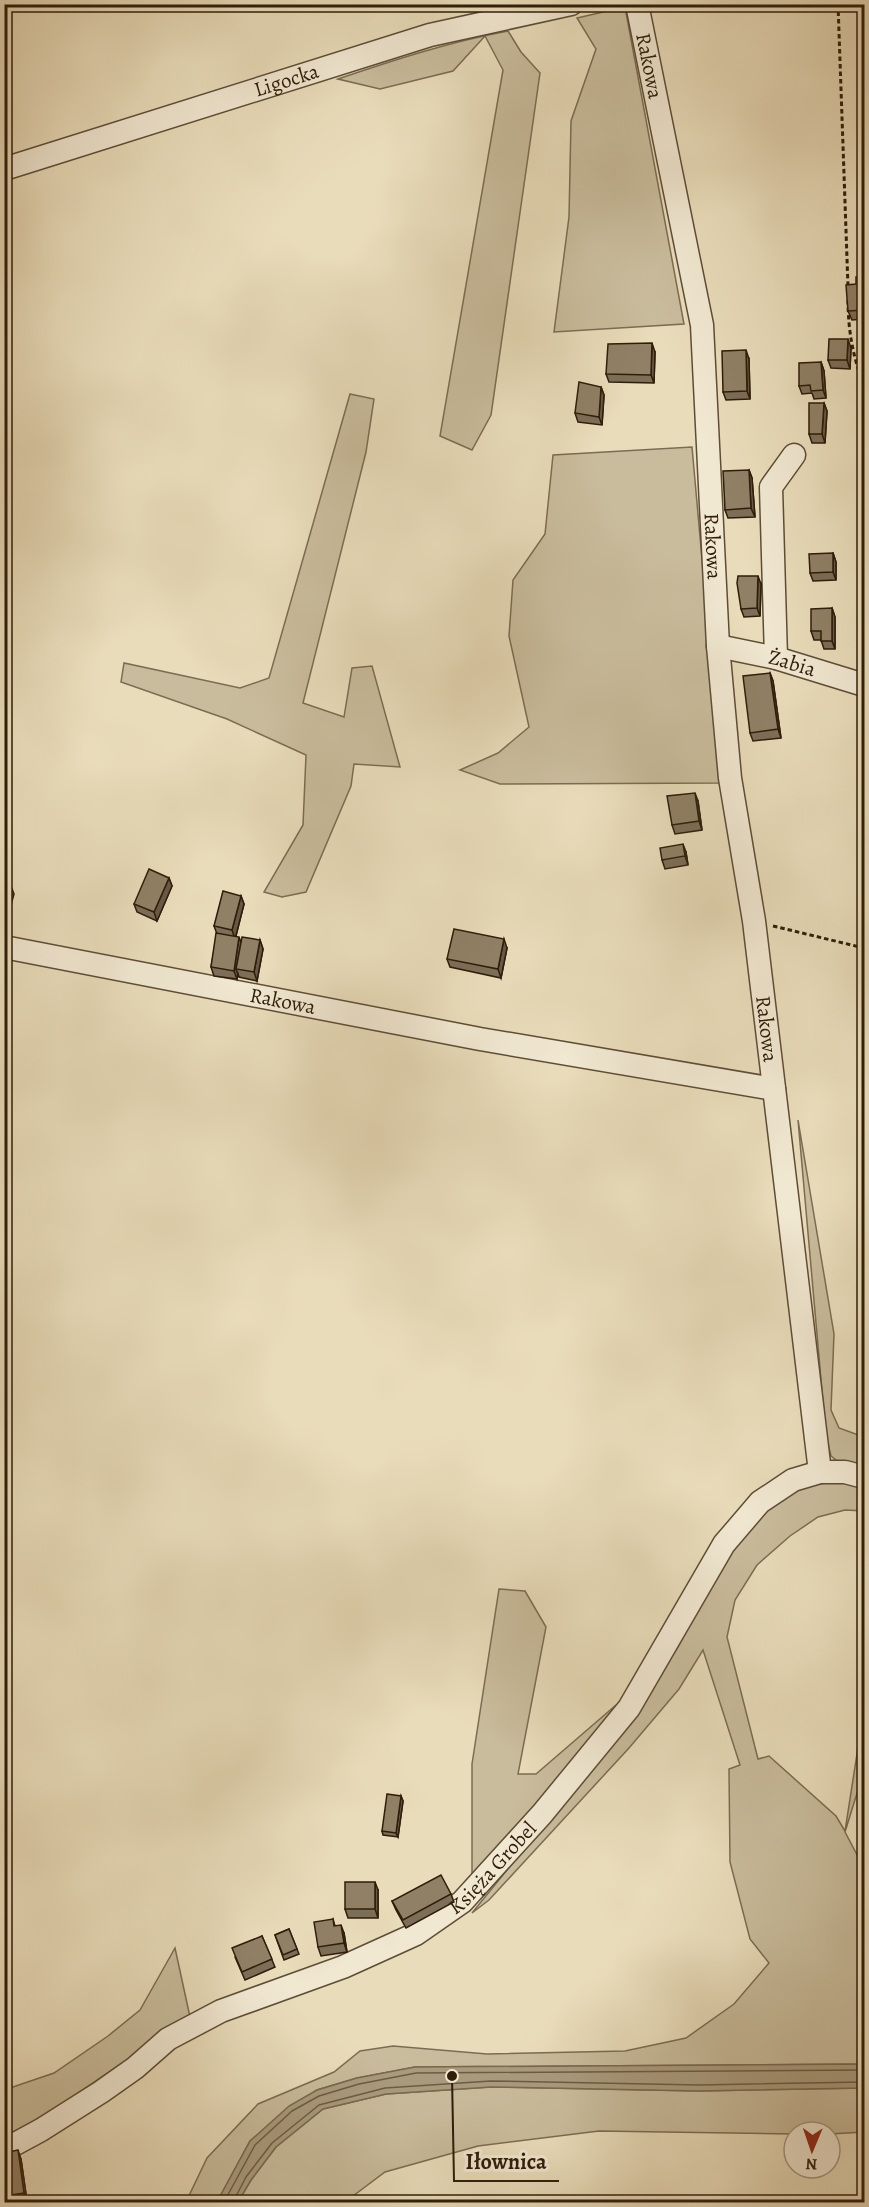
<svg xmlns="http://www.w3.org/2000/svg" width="869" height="2207" viewBox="0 0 869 2207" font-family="Alegreya,serif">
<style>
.green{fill:#c9bc9c;stroke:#7c6c53;stroke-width:1.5}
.water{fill:#aa9b7e;stroke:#796950;stroke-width:1.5}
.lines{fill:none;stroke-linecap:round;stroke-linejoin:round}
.shore{stroke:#6c5c44;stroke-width:1.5}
.minor-casing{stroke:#5e4d36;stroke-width:25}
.path{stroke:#2f1d0a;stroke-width:3;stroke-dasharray:4.5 3;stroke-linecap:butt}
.minor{stroke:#f1e8d2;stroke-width:22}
.wall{fill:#7c6e58;stroke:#2f1d0a;stroke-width:1.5}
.shaded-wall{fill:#655a47;stroke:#2f1d0a;stroke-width:1.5}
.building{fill:#908066;stroke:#2f1d0a;stroke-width:1.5}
.labels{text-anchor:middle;stroke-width:6;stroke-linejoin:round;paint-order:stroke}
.street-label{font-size:21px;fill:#2f1d0a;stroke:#f1e8d2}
.leader{fill:none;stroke:#2f1d0a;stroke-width:2}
.callout-dot{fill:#2f1d0a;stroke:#f1e8d2;stroke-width:2}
.callout-label{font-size:22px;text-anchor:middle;font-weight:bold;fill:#2f1d0a;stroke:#f1e8d2;stroke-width:6;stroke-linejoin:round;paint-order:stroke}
</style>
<rect width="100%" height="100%" fill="#e9dcba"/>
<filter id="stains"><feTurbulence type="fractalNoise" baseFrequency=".00333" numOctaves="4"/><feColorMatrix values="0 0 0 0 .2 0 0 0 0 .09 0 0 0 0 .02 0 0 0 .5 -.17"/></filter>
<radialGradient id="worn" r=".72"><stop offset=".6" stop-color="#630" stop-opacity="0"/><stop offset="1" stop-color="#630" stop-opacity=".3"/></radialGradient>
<g class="green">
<polygon points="625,7 684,324 554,332 569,217 571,121 596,49 577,18"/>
<path d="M508 31 521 52 540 73 491 415 472 450 440 436 503 70 485 36 453 71 380 89 338 79C394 60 449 42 508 31Z"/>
<polygon points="350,394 374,399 366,452 303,703 344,717 352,668 372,666 400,767 354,764 351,786 306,892 282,897 264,892 303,825 306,755 227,719 121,682 124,663 240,688 269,678"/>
<polygon points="692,447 722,783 500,784 460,770 498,753 529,727 509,636 513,580 545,534 553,455"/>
<polygon points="798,1120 834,1334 831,1410 839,1428 864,1437 864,1469 840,1463 831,1456 826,1436"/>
<polygon points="821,1479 864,1484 864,1511 845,1510 818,1517 790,1536 757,1565 735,1600 727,1637 758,1759 769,1756 836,1816 845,1831 864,1709 864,1781 858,1790 845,1832 864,1868 864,2064 415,2067 357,2078 317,2090 250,2141 217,2202 186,2202 207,2158 258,2104 334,2072 360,2051 393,2046 487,2054 625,2051 686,2038 734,2004 769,1963 750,1939 730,1862 729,1769 740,1765 703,1650 679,1689 629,1748 489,1900 472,1913 636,1712 679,1645 729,1549 765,1507 797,1486"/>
<polygon points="499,1589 525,1591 546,1627 518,1774 536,1774 616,1705 571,1768 472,1886 472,1764"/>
<polygon points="175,1948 190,2017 28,2127 5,2139 5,2088 10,2088 54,2073 108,2036 140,2010"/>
<polygon points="491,2087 699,2091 864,2088 864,2132 830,2134 830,2132 794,2132 794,2134 599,2131 478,2146 385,2172 345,2202 238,2202 251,2180 276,2147 323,2109 386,2094"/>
</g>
<polygon class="water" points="864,2064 864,2088 699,2091 491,2087 386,2094 323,2109 276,2147 251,2180 238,2202 217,2202 250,2141 289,2106 317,2090 357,2078 415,2067"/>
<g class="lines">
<g class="shore">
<polyline points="224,2202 255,2145 292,2111 319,2096 359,2084 416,2073 864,2070"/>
<polyline points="233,2202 246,2177 272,2143 319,2105 385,2088 491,2081 699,2085 864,2082"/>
</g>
<g class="minor-casing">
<g id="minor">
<path id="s1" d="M637 4 702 325 718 646 730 778 754 921 820 1472"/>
<path id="s2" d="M4 169 430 35 571 4"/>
<path id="s3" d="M718 646 776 658 864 685"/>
<polyline points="776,658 771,487 794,455"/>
<path id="s4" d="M4 947 480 1039 774 1089"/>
<path id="s5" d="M4 2150 41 2130 101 2092 135 2068 168 2039 221 2011 343 1967 416 1934 462 1902 542 1814 629 1708 724 1544 760 1502 793 1480 820 1472H845L864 1477"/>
</g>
</g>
<g class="path">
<polyline points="838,4 848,287"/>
<path d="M848 300C848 330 853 358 864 385"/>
<polyline points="773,926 864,948"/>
</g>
<use href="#minor" class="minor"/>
</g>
<g class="wall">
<polygon points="864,277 864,319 852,320 848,311 856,284"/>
<polygon points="851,348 850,369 831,368 828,360"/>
<polygon points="655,352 654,383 609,382 606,374"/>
<polygon points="749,359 750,399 726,400 723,392"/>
<polygon points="821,362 824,371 826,398 814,399 812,393 802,394 799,386"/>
<polygon points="601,387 604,395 602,425 578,422 575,413"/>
<polygon points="824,403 827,411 825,443 812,443 809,434"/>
<polygon points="749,470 752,478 755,517 728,518 725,510"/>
<polygon points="833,553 836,562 836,580 813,581 810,573"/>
<polygon points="761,584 760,616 744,617 741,609"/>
<polygon points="832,608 835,617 835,649 824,649 821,640 814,640 811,631"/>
<polygon points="770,673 773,681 781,738 753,741 750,733"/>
<polygon points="864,741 864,769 863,768 860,760"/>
<polygon points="698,801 702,830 675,834 672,825"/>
<polygon points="686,852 688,865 665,869 662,860"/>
<polygon points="169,878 172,886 157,921 137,912 134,904"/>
<polygon points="241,896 244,904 236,936 241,942 260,940 263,949 257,981 239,977 238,974 237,979 214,976 211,967 217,934 214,926"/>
<polygon points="507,948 501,978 450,967 447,959"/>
<polygon points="401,1796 403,1801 398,1837 383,1835 382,1831"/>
<polygon points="378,1890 378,1918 348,1918 345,1909"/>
<polygon points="451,1894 454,1902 406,1928 396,1910 392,1901"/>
<polygon points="333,1919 335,1926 344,1933 347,1952 321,1956 318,1947"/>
<polygon points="289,1929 299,1954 284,1960 275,1935"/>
<polygon points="262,1936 275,1967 245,1980 235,1957"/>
<polygon points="4,2153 21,2159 27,2201 18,2202 4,2202"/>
</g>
<g class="shaded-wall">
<polygon points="848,339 851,348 850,369 847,360"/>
<polygon points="652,343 655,352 654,383 651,375"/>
<polygon points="746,350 749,359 750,399 747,391"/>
<polygon points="821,362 824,371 826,398 823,390"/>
<polygon points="601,387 604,395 602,425 599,417"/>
<polygon points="824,403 827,411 825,443 822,434"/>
<polygon points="749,470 752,478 755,517 751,508"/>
<polygon points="833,553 836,562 836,580 833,572"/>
<polygon points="758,576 761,584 760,616 757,608"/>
<polygon points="832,608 835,617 835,649 832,641"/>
<polygon points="770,673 773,681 781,738 778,729"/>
<polygon points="695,793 698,801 702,830 699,821"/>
<polygon points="683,844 686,852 688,865 685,856"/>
<polygon points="169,878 172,886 157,921 154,912"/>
<polygon points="11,886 14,894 4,930 4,909"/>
<polygon points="241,896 244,904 235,939 232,930"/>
<polygon points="239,937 242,945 236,969 238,974 237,979 234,971"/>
<polygon points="504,939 507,948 501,978 498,969"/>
<polygon points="260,940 263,949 257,981 254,972"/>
<polygon points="401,1796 403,1801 398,1837 396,1833"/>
<polygon points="375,1882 378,1890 378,1918 375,1909"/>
<polygon points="341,1925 344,1933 347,1952 344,1943"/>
<polygon points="18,2150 21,2159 27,2201 24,2193"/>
</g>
<g class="building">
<polygon points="856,277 864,277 864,312 864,310 848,311 846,285 856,284"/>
<polygon points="829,339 848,339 847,360 828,360"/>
<polygon points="652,343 651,375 606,374 608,344"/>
<polygon points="746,350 747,391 723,392 722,351"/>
<polygon points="821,362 823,390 811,391 810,385 799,386 799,363"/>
<polygon points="579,382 601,387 599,417 575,413"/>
<polygon points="809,403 824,403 822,434 809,434"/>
<polygon points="749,470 751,508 725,510 723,471"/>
<polygon points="833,553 833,572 810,573 809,554"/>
<polygon points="738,576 758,576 757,608 741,609 737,583"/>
<polygon points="832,608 832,641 821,641 821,631 811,631 811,609"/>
<polygon points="770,673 778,729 750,733 743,676"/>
<polygon points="864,741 864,761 860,760"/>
<polygon points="695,793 699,821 672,825 667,796"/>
<polygon points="683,844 685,856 662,860 660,848"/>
<polygon points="149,869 169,878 154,912 134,904"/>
<polygon points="4,884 11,886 4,909"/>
<polygon points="223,891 241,896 232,930 214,926"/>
<polygon points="454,929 504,939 498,969 447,959"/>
<polygon points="216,933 239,937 234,971 211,967"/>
<polygon points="242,937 260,940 254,972 236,969"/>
<polygon points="387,1794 401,1796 396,1833 382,1831"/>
<polygon points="441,1875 451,1894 403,1920 392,1901"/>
<rect x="345" y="1882" width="30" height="27"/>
<polygon points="333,1919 334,1926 341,1925 344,1943 318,1947 314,1922"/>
<polygon points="289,1929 297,1949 283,1955 275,1935"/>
<polygon points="262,1936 272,1959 242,1972 232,1948"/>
<polygon points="18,2150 24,2193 4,2196 4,2153"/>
</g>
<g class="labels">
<g class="street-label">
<text dy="7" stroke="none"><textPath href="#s1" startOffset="63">Rakowa</textPath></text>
<text dy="7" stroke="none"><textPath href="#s2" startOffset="296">Ligocka</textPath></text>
<text dy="7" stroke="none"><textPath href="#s1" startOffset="549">Rakowa</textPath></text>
<text dy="7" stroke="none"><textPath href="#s3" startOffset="76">Żabia</textPath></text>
<text dy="7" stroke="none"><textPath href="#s4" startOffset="284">Rakowa</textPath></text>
<text dy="7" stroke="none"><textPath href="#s1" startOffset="1035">Rakowa</textPath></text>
<text dy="7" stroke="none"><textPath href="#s5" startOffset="570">Księża Grobel</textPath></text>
</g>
</g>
<path class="leader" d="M452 2076L454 2181H559"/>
<circle class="callout-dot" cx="452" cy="2076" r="6"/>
<g class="callout-label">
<text x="506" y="2169">Iłownica</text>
</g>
<rect width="869" height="2207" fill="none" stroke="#e9dcba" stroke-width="24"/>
<rect x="6" y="6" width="857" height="2195" fill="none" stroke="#2f1d0a" stroke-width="3"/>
<rect x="12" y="12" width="845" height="2183" fill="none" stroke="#2f1d0a" stroke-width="1.5"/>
<g transform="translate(812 2150) rotate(182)"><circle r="28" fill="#f1e8d2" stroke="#a39782" stroke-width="1.5"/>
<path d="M0-4.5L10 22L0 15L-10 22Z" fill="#8f2418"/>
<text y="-9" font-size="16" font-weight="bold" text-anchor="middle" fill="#2f1d0a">N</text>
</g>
<rect width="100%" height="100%" filter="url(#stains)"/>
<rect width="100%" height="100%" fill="url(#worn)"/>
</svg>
